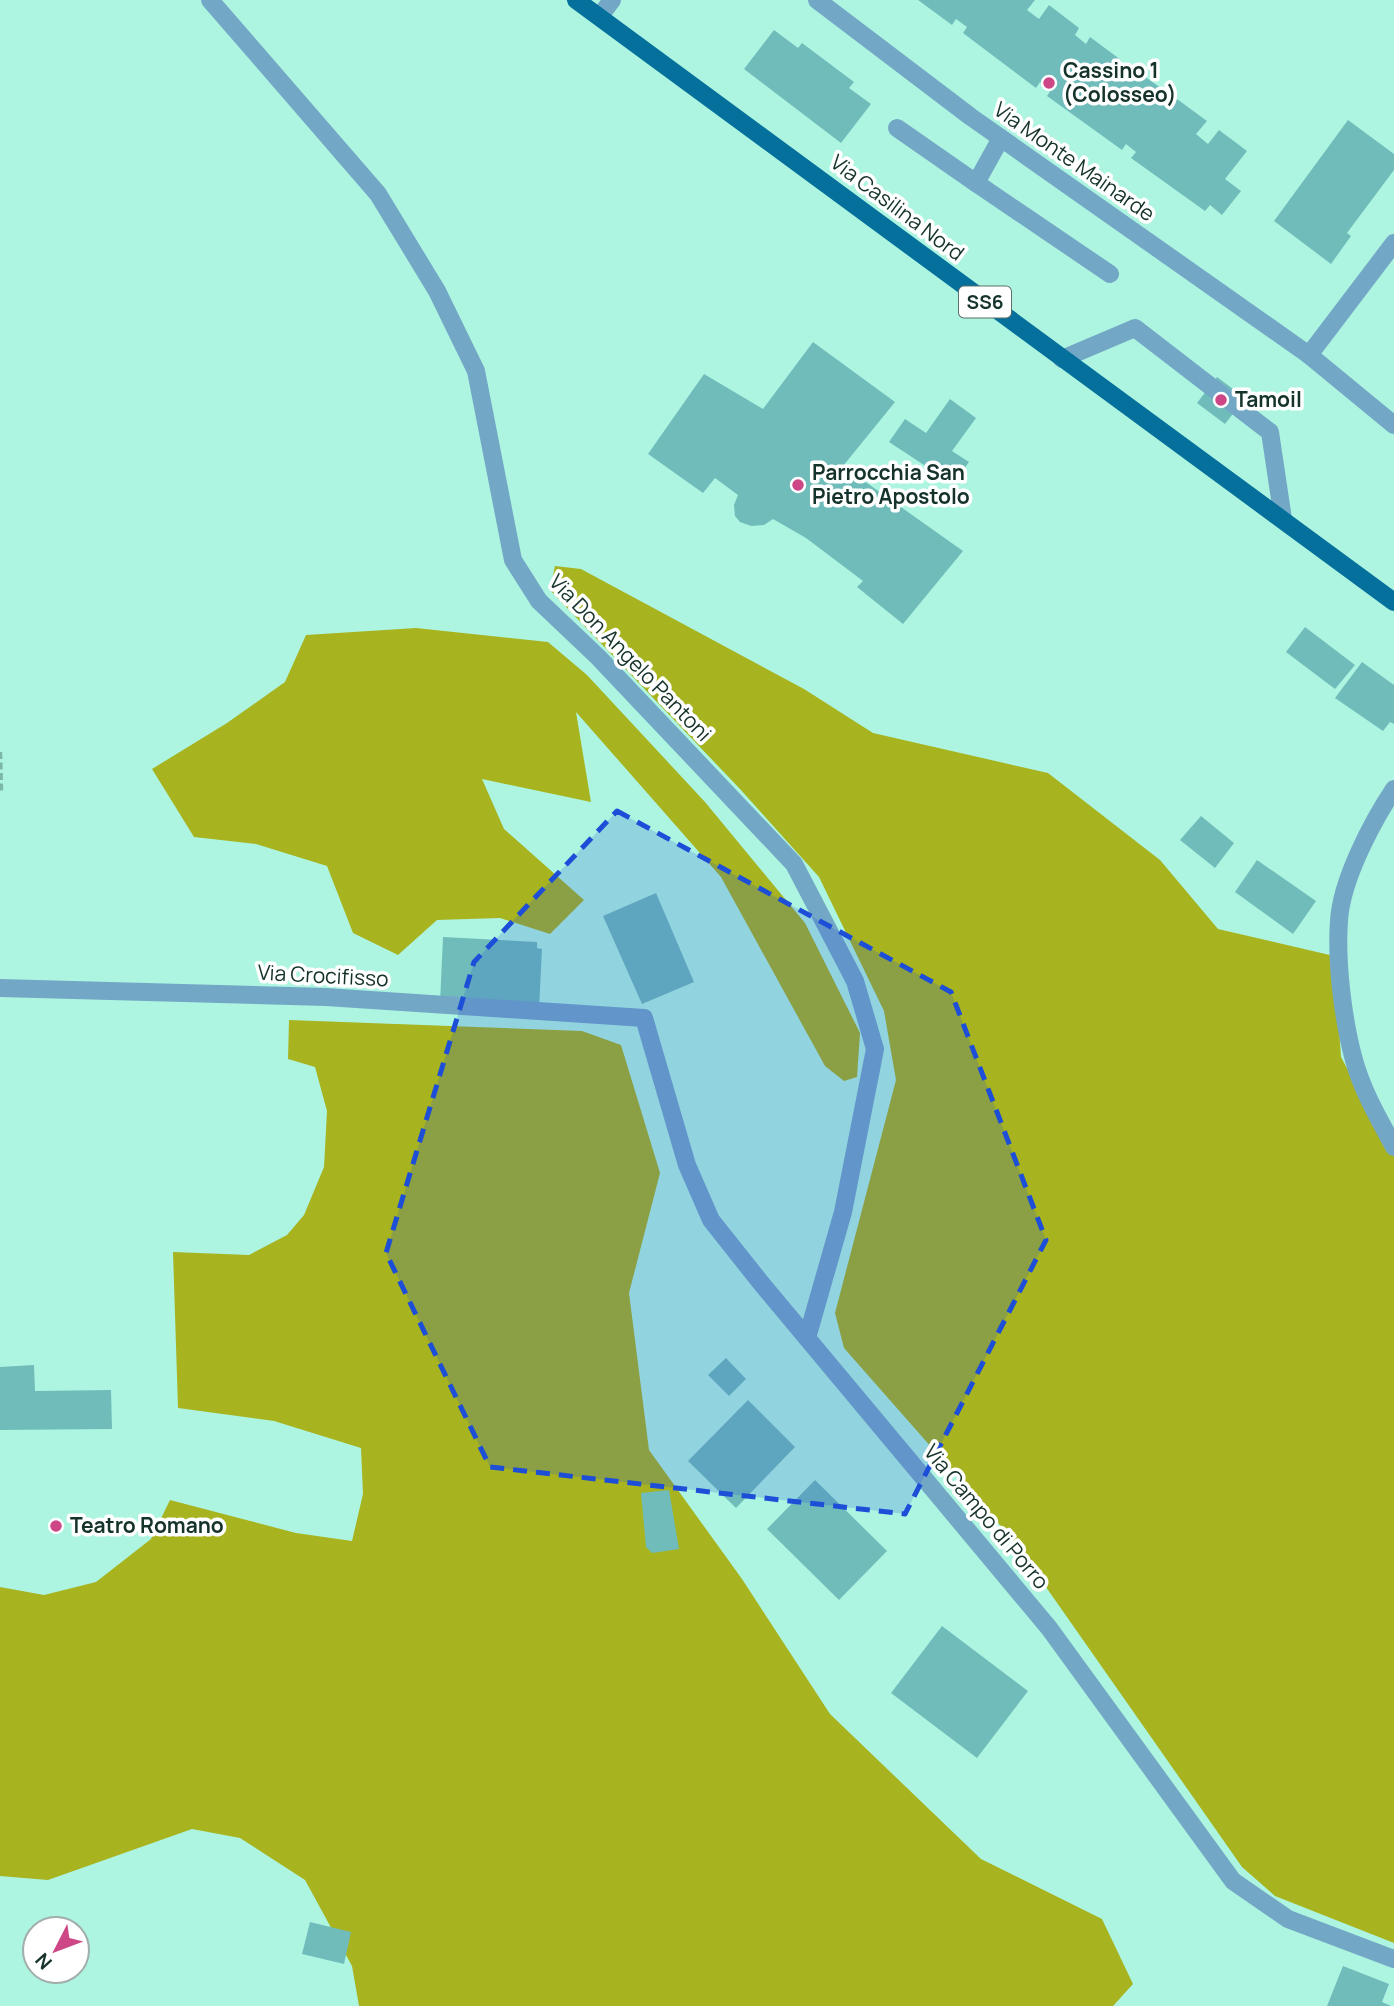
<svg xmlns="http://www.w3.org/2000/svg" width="1394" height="2006" viewBox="0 0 1394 2006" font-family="Manrope,sans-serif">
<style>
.forest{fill:#a7b420}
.building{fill:#6fbcbb}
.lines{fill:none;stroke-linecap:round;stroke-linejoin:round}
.path{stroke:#7db7a7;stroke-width:4.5;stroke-dasharray:7 3.5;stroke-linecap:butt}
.minor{stroke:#73a7c6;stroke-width:18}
.major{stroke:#04709b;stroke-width:18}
.marked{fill:#1d4ed8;fill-opacity:0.2;stroke:#1d4ed8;stroke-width:5;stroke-dasharray:14 9;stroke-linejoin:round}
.poi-dot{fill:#cd4685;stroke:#fff;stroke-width:2.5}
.labels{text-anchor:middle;stroke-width:7;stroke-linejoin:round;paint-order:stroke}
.shield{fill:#fff;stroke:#5b706b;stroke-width:2}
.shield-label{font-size:19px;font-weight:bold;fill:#15322b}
.poi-label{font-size:21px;font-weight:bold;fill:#15322b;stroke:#fff;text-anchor:start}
.street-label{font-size:21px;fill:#15322b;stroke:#fff}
</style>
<rect width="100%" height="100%" fill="#aef5e1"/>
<g class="forest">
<polygon points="555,566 581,569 804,689 873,733 1048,773 1160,860 1218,929 1334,956 1341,1057 1394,1156 1394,1943 1275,1896 1242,1867 1013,1540 844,1348 835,1313 896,1080 884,1011 819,877 740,789 550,590"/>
<polygon points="416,628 548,642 587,675 705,802 805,923 860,1033 857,1077 844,1081 825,1066 721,877 576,712 591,802 482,779 504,829 584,900 550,934 500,918 437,920 398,955 353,933 327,866 256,844 194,837 152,769 227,723 285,682 306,635"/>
<polygon points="289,1020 582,1031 621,1045 660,1173 629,1293 649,1450 742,1579 830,1714 981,1859 1102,1919 1133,1984 1113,2006 359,2006 352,1966 305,1880 240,1838 192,1829 48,1880 0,1876 0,1587 44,1595 96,1582 151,1539 170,1500 296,1533 352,1541 363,1494 361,1448 274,1421 178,1408 173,1252 249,1255 287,1235 304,1215 324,1167 327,1111 315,1067 288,1059"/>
</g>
<g class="building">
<polygon points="918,0 1035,0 1027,10 1039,19 1049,5 1079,28 1075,35 1086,44 1090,37 1121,60 1112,73 1123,81 1133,68 1165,91 1160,97 1171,107 1177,99 1207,121 1196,134 1208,144 1219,130 1247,151 1225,179 1241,191 1222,215 1210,205 1205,211 1131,158 1136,152 1126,144 1122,150 1047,96 1051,90 1040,82 1036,88 963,33 967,27 956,19 952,25"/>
<polygon points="774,30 798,48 802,43 854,82 849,88 871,104 841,143 744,69"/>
<polygon points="1348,120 1394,154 1394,170 1347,233 1351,236 1331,264 1274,221"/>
<polygon points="813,342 895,402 843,466 963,551 903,624 857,587 863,581 806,538 773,519 764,525 751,526 740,522 735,516 734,505 738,495 715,478 703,493 648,454 704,374 763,409"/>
<polygon points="1217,377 1245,398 1225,424 1197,403"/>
<polygon points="950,399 976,418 952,451 969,462 953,484 889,442 905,419 926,433"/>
<polygon points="1305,627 1355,665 1335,689 1286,652"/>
<polygon points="1362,662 1394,685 1394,724 1390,722 1383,731 1335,698"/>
<polygon points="1201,816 1234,843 1215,868 1180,840"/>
<polygon points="1257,860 1316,901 1293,934 1235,892"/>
<polygon points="656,893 694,982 642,1004 603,916"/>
<polygon points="443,937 537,942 537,948 542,949 539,1009 440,1003"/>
<polygon points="726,1358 746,1379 729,1396 708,1375"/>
<polygon points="34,1365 35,1391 111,1390 112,1429 0,1430 0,1367"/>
<polygon points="748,1400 795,1447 736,1508 688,1461"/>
<polygon points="815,1480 887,1551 839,1600 767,1529"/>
<polygon points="669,1490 679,1549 652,1553 646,1547 641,1493"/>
<polygon points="942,1626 1028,1691 977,1758 891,1693"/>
<polygon points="310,1922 351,1932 344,1964 302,1954"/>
<polygon points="1343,1966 1389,1984 1382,2002 1391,2006 1327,2006"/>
</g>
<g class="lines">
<polyline class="path" points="0,752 1,793"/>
<g class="minor">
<polyline points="210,0 378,194 437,291 476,371 513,560 539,601 598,657 794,864 855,981 875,1049 843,1212 807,1338"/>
<polyline points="817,0 971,117 1309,355 1394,425"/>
<polyline points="600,16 612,0"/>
<polyline points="897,128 976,183"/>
<polyline points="1001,138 976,183 1110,274"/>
<polyline points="1309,355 1394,243"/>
<polyline points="1062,359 1135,328 1270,432 1283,519"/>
<path d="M1394 789C1372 822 1341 881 1339 921 1336 962 1343 1020 1354 1060 1362 1090 1379 1119 1394 1147"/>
<polyline points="0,988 326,997 644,1018 687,1165 711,1220 761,1283 1049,1628 1233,1881 1288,1919 1394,1959"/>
</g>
<polyline class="major" points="576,0 1394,602"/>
</g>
<path class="marked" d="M617 811 951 992 1046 1240 905 1514 490 1467 386 1253 474 962Z"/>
<g class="poi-dot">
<circle cx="1049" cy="83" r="7"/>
<circle cx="1221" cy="400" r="7"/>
<circle cx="798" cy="485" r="7"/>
<circle cx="56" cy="1526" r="7"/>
</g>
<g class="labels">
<rect class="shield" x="959" y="286.5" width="52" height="31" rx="5"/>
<g class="shield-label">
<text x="985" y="309">SS6</text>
</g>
<g class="poi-label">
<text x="1063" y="78">Cassino 1<tspan x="1063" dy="24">(Colosseo)</tspan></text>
<text x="1235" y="407">Tamoil</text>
<text x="812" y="480">Parrocchia San<tspan x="812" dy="24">Pietro Apostolo</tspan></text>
<text x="70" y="1533">Teatro Romano</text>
</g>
<g class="street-label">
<text transform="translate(1074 162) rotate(35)" y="7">Via Monte Mainarde</text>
<text transform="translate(897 208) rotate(37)" y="7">Via Casilina Nord</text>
<text transform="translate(630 658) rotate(46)" y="7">Via Don Angelo Pantoni</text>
<text transform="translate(323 976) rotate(3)" y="7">Via Crocifisso</text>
<text transform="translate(986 1517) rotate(50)" y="7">Via Campo di Porro</text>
</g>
</g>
<g transform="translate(56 1950) rotate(228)"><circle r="33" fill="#ffffff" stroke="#a1adaa" stroke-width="2"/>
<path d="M0-5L12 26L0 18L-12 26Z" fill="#cd4685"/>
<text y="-10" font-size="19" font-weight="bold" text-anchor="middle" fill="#15322b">N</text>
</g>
</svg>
